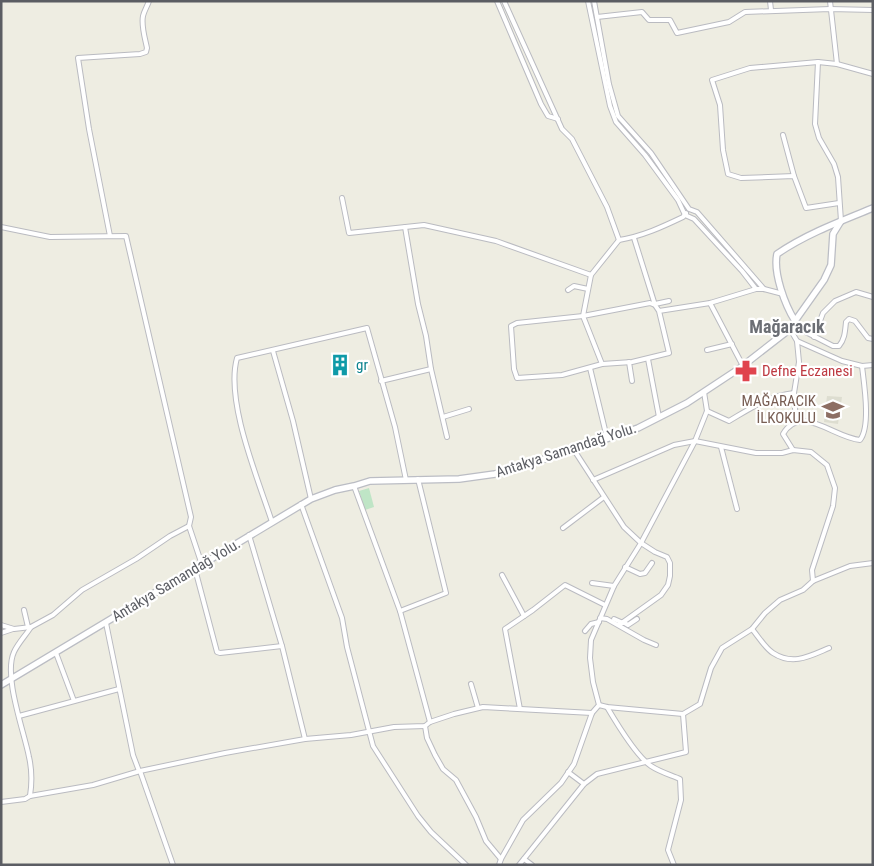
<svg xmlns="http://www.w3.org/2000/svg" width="874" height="866" viewBox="0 0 874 866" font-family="'Roboto Condensed',sans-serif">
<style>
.education{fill:#ddddd0}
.green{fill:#bfe5c6}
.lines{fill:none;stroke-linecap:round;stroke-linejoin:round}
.street-casing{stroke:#babbc1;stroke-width:6}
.secondary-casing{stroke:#bbbdc4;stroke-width:8}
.street{stroke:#fff;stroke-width:4}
.secondary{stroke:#fff;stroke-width:5.5}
.labels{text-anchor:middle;stroke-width:4.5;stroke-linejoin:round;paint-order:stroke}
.culture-label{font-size:15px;fill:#0d838f;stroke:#fff;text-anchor:start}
.health-label{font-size:15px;fill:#be3a42;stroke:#fff;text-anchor:start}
.education-label{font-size:15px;fill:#785e54;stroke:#fff;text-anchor:end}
.street-label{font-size:15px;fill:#5b5d63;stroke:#fff}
.quarter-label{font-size:18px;font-weight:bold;fill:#6c6f75;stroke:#fff}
</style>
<rect width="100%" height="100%" fill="#eeede2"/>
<polygon class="education" points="827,396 842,397 838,424 824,422"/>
<polygon class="green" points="369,488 374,507 365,510 359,491"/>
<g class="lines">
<g class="street-casing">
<g id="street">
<polyline points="497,1 541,104 548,116 558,119"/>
<polyline points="504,1 562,129 572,139 607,207 619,240"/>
<polyline points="588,1 610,106 616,122 645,155 678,200 685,215 694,219 742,271 756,289"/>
<polyline points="594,1 609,84 618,116 651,153 689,209 697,212 764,289"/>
<polyline points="770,1 771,10"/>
<polyline points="830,1 837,64"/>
<polyline points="597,17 642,12 649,20 670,20 677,33 729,22 745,12 830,9 873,10"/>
<polyline points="818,62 815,124 819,138 834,164 838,177 841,221"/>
<polyline points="783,135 794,176"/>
<polyline points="342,198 349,233 424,225 496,241 591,275"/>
<polyline points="839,203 806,208 794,176 741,178 728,174 723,150 720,105 712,80 750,68 818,62 837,64 873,74"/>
<polyline points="1,227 50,237 126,236 191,517 189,526 202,565"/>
<polyline points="405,227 418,304 426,336 431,369 447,437"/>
<path d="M110 236 89 129 78 58 140 54 146 52 147 48C145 38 141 26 143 16 144 11 147 7 149 1"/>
<polyline points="634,238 655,305"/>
<polyline points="568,290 574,286 588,289"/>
<polyline points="710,303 743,366"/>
<polyline points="655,304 669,301"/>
<polyline points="659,311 655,305 650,303 583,316 517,323 511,326 514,369 517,378 562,375 602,364 632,362 669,353 659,311 710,303 756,289 764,289 783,294"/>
<path d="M792 325 833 346H839C845 339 845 331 846 322L849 319 855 321 868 338 873 339"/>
<polyline points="790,329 797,341 842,361 862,366 873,365"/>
<polyline points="814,337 823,313 835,301 856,292 873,297"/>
<polyline points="707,350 732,344"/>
<polyline points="273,351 293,421 311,499"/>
<polyline points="648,359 659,417"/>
<polyline points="629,362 632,381"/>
<path d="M602 364 583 316 591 275 619 240C643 236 662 227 683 217L686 213"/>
<polyline points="590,368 607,438"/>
<polyline points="381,381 431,369"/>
<path d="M707 411 729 421C751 408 768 396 794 393"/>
<polyline points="443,417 469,409"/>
<polyline points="796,422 794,393 799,362 797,341"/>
<polyline points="721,447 737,509"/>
<polyline points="574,450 624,527 641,543 655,552 667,557 670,563 670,576 668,585 661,595 619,625"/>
<path d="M793 450 783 434C801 403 834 438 860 440 871 426 864 384 862 366"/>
<polyline points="593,480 674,445 695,441 756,453 782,453 793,450 811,452 827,465 835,488 833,506 812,570 813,581"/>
<polyline points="354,486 400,611 430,722"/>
<polyline points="301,504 342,618 347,647 373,746 418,816 431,832 466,865"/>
<path d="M272 522C258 479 225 401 237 358L367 328 395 427 406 480"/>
<polyline points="563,528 604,497"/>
<polyline points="249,535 282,646 305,739"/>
<polyline points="625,567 640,574 645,573 652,563"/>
<polyline points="195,569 217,652 220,653 282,646"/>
<polyline points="502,575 524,616"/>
<polyline points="592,583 614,586"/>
<polyline points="24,610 28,627"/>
<polyline points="400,611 446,593 418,479"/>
<polyline points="600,618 607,619 644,640 656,645"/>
<polyline points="614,619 623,623"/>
<polyline points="623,622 628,625 637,619"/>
<polyline points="106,623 133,755 139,771"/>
<polyline points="1,625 14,629 31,627 53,615 82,590 136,559 170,536 189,526"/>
<path d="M752 629C758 636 765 648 773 653 793 666 810 656 829 648"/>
<polyline points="585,631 591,624 599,622"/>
<polyline points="1,633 13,629"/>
<polyline points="56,653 74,701"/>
<polyline points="471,684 478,708"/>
<polyline points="599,705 607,707 683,714 700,704 711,668 722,648 752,629 765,613 780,600 803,590 813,581 850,566 873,563"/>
<path d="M607 707C617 724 636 756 651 766 660 772 671 775 680 779L681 800 668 850 674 865"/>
<polyline points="520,709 505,629 533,610 565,585 605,605"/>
<polyline points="19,716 119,689"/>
<polyline points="425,726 427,738 435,755 443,769 456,780 476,817 486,841 501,859"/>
<polyline points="140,771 173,865"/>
<polyline points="568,772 584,784"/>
<path d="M30 796C32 783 32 770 29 757 24 731 3 676 14 652 18 643 26 635 31 627"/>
<polyline points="1,802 25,799 30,796 93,785 140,771 225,753 305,739 351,735 394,727 425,726 430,722 454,714 483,707 592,713"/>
<polyline points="524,859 532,865"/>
<polyline points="499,865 501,859 523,820 561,783 574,764 592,713 599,705 593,682 590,658 591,640 614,586 641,543 695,441 707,411 704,392"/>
<polyline points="519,865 584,784 597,774 686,752 683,714"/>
</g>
</g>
<g class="secondary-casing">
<g id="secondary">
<polyline points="795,321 824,280 831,265 833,234 841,221"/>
<path d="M1 685 311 499 335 490 354 486 370 481 459 479 495 474 574 450 638 428 687 403 740 368 790 329 795 321C785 305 773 273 777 254 806 234 841 221 873 208"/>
</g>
</g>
<use href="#street" class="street"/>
<use href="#secondary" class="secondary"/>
</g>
<defs>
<g id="building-bare" transform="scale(1.725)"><path d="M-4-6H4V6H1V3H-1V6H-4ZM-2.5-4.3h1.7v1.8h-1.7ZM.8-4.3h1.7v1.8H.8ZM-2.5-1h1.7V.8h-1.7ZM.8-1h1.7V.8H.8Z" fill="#0f9aa8" stroke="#fff" stroke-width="2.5" paint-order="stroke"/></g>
<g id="pharmacy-bare" transform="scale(1.725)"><path d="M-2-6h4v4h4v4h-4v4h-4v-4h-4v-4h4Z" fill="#e0444e" stroke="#fff" stroke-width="2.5" paint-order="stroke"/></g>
<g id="school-bare" transform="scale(1.725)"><path d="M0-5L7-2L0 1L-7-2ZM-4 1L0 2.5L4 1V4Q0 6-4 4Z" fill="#8d6e63" stroke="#fff" stroke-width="2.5" paint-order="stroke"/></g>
</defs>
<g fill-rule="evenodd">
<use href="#building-bare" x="340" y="365"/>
<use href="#pharmacy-bare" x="746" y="371"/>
<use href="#school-bare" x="833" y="410"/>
</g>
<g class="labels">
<g class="culture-label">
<text x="356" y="370">gr</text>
</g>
<g class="health-label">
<text x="762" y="376">Defne Eczanesi</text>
</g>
<g class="education-label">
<text x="816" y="406">MAĞARACIK<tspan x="816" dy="17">İLKOKULU</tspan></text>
</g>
<g class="street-label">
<text transform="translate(566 450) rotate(-18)" y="5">Antakya Samandağ Yolu.</text>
<text transform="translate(176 580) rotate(-31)" y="5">Antakya Samandağ Yolu.</text>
</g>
<g class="quarter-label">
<text x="787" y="333">Mağaracık</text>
</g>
</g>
<rect width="874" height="866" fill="none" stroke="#5b5d63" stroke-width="5"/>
</svg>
